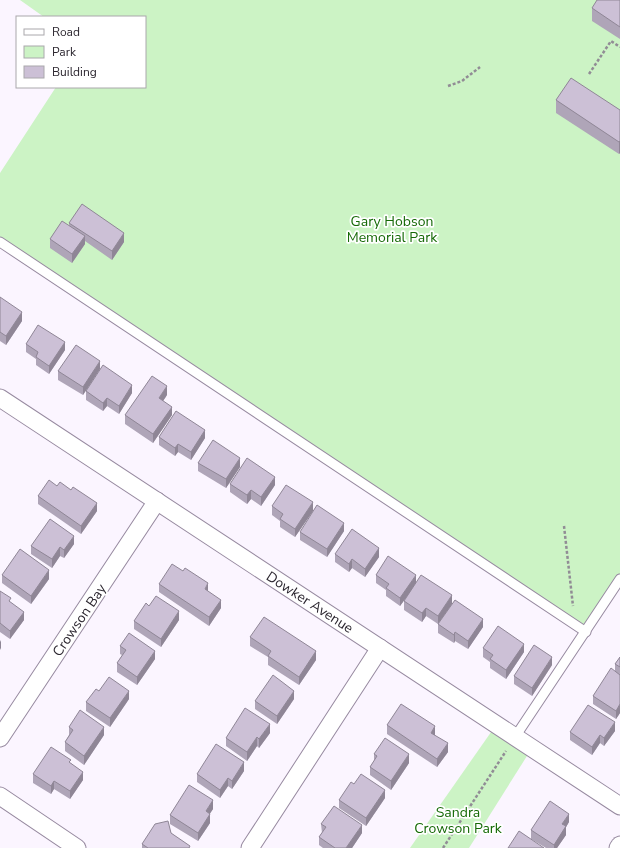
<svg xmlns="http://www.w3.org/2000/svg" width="620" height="848" viewBox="0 0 620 848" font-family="'Nunito Sans',sans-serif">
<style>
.green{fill:#ccf3c5}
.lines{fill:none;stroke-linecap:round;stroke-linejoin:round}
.service-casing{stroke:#978aa0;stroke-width:11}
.minor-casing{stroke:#978aa0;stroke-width:19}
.path{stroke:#918c95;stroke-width:2.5;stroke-dasharray:3 2;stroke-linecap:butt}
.service{stroke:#fff;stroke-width:9}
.minor{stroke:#fff;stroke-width:17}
.wall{fill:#afa5b8}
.shaded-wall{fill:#8f8696}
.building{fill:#ccc0d6;stroke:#8f8696}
.labels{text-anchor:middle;stroke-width:3.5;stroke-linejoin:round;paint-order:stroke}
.park-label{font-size:14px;fill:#166a07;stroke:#fff}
.street-label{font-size:14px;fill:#2b262f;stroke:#fff}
</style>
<rect width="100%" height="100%" fill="#fbf5ff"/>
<g class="green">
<polygon points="20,0 620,0 620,579 586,632 0,242 0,173 56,87 145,87 145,17 44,17"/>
<polygon points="496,725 532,748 469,848 410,848"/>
</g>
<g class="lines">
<g class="service-casing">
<g id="service">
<polyline points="0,242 586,632"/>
<polyline points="515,737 620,579"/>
</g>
</g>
<g class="minor-casing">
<g id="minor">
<polyline points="0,398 620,806"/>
<polyline points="0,738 157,501"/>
<polyline points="0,796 77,848"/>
<polyline points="250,848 380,648"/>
<polyline points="618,848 620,845"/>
</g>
</g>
<g class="path">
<polyline points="589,74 611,41 620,47"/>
<polyline points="448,86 462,81 480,67"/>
<polyline points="564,526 573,606"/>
<polyline points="443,848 506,751"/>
</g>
<use href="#service" class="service"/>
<use href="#minor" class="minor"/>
</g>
<g class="wall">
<polygon points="620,0 620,39 592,21 592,8"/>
<polygon points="556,100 620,110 620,153 619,154 556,113"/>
<polygon points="69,223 124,242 112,260 85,241 85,244 72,263 50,248 50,239 69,226"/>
<polygon points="0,297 22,321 6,345 0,341"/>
<polygon points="26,344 65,350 49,374 36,365 36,359 26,352"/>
<polygon points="100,369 83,395 58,380 58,371"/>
<polygon points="86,391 132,393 119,414 107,406 103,411 86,400"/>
<polygon points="167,395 163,401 172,415 153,443 125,424 125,415"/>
<polygon points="159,437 205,438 191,460 178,452 175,456 159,445"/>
<polygon points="198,463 240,467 226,488 198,471"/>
<polygon points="230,484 275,485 261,506 251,499 247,504 230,492"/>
<polygon points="57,486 97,511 81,534 38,504 38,496"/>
<polygon points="272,506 313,511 295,537 280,527 280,521 272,515"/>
<polygon points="344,531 327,557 300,540 300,532"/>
<polygon points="74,544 64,558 60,556 52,568 31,554 31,546"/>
<polygon points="335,554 379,557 365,577 352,568 349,572 335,562"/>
<polygon points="2,575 49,579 31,604 2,583"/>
<polygon points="376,575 416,584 400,606 386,596 386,590 376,583"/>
<polygon points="159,584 208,592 221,608 209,626 159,592"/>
<polygon points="0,591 11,603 24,620 10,639 0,632"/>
<polygon points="404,601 452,604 438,624 426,616 422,622 404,610"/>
<polygon points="149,606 179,620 161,647 134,629 134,621"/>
<polygon points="438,624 483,627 468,649 455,641 454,643 438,633"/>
<polygon points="250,637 316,660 299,685 268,665 268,657 250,646"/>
<polygon points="120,646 155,659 137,685 117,672 117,663 122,655 120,654"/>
<polygon points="483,648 524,652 506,679 490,668 490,662 483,657"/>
<polygon points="620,657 620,713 616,719 593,704 593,696 615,671 615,664"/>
<polygon points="552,665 532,696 514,684 514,676"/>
<polygon points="99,691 129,699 110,727 86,711 86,702"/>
<polygon points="294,699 277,724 255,709 255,701"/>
<polygon points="387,725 435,735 448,752 437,767 387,734"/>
<polygon points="69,727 104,735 84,765 65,751 65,742 69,735"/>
<polygon points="615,731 604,746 600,743 592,755 570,740 570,732"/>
<polygon points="270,733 259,748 257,746 247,761 226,746 226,738"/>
<polygon points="374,754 409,763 391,790 370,775 370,767 374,761"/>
<polygon points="71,763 83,780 70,799 54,789 51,794 33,783 33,774"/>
<polygon points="244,771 232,789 228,786 220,798 197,782 197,774"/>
<polygon points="354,784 385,798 366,826 339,808 339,800"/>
<polygon points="213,809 209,814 210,823 198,841 170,824 170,815"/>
<polygon points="569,822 566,827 566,835 557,848 546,848 531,839 531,830"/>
<polygon points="321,824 362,833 352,848 323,848 319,845 319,837 322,833"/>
<polygon points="171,833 190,848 142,848 142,844"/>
</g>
<g class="shaded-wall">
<polygon points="620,141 620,153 619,154 619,142"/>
<polygon points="124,233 124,242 112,260 112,251"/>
<polygon points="85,236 85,244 72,263 72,254"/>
<polygon points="22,312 22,321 6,345 6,336"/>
<polygon points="65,342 65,350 49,374 49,366"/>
<polygon points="100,361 100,369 83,395 83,387"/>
<polygon points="132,385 132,393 119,414 119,406"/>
<polygon points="167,386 167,395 159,407 159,398"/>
<polygon points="107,398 107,406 103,411 103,403"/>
<polygon points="172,407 172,415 153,443 153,434"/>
<polygon points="205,430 205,438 191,460 191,452"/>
<polygon points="178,444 178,452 175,456 175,448"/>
<polygon points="240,458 240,467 226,488 226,479"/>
<polygon points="275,477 275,485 261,506 261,497"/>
<polygon points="251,490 251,499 247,504 247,495"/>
<polygon points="313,502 313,511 295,537 295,529"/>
<polygon points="97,503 97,511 81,534 81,526"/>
<polygon points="344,523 344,531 327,557 327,549"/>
<polygon points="74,536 74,544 64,558 64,550"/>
<polygon points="60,547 60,556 52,568 52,559"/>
<polygon points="379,548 379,557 365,577 365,569"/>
<polygon points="352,559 352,568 349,572 349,564"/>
<polygon points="49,570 49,579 31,604 31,596"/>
<polygon points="416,575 416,584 400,606 400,598"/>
<polygon points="208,583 208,592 205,589"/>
<polygon points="452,595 452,604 438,624 438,616"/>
<polygon points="221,600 221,608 209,626 209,617"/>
<polygon points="426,608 426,616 422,622 422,613"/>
<polygon points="179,611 179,620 161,647 161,639"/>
<polygon points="24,612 24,620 10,639 10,631"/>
<polygon points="483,619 483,627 468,649 468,641"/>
<polygon points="455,632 455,641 454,643 454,635"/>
<polygon points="1,640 1,648 0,650 0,642"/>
<polygon points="524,644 524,652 506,679 506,670"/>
<polygon points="155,651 155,659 137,685 137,677"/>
<polygon points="316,651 316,660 299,685 299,677"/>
<polygon points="552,657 552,665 532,696 532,688"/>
<polygon points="129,691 129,699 110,727 110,718"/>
<polygon points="294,691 294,699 277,724 277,716"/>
<polygon points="620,704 620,713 616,719 616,711"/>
<polygon points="615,722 615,731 604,746 604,738"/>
<polygon points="270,724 270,733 259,748 259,739"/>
<polygon points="435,726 435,735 431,741 431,733"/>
<polygon points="104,727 104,735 84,765 84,756"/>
<polygon points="600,735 600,743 592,755 592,747"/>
<polygon points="257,737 257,746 247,761 247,752"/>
<polygon points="448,743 448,752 437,767 437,759"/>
<polygon points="409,754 409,763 391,790 391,781"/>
<polygon points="244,762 244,771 232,789 232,781"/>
<polygon points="83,772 83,780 70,799 70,791"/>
<polygon points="228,778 228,786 220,798 220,790"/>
<polygon points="54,781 54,789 51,794 51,786"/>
<polygon points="385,790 385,798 366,826 366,818"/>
<polygon points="213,800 213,809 206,820 206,811"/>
<polygon points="210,814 210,823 198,841 198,833"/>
<polygon points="569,814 569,822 566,827 566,835 557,848 554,848 554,845 562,824"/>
<polygon points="362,825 362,833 352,848 346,848"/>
</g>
<g class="building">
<polygon points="597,0 620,0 620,27 592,8"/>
<polygon points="571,78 620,110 620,141 619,142 556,100"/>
<polygon points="82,204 124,233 112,251 69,223"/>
<polygon points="62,221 85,236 72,254 50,239"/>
<polygon points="0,297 22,312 6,336 0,332"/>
<polygon points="38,325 65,342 49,366 36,357 38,352 26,344"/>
<polygon points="76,345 100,361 83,387 58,371"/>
<polygon points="103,365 132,385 119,406 107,398 103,403 86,391"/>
<polygon points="152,376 167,386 159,398 172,407 153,434 125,415"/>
<polygon points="176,411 205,430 191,452 178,444 175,448 159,437"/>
<polygon points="213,440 240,458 226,479 198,463"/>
<polygon points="247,458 275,477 261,497 251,490 247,495 230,484"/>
<polygon points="49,480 57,486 60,482 71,490 73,487 97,503 81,526 38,496"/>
<polygon points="286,485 313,502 295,529 280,519 283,514 272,506"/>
<polygon points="317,505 344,523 327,549 300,532"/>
<polygon points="50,519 74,536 64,550 60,547 52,559 31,546"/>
<polygon points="352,529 379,548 365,569 352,559 349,564 335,554"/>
<polygon points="20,549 49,570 31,596 2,575"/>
<polygon points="388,556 416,575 400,598 386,588 389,584 376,575"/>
<polygon points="172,564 183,571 185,568 208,583 205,589 221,600 209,617 159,584"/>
<polygon points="421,575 452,595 438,616 426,608 422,613 404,601"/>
<polygon points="0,591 11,598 9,601 24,612 10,631 0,623"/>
<polygon points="156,596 179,611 161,639 134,621 146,603 149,606"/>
<polygon points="455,600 483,619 468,641 455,632 454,635 438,624"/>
<polygon points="264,617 316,651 299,677 268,656 271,651 250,637"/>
<polygon points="498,626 524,644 506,670 490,659 493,655 483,648"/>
<polygon points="129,633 155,651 137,677 117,663 126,650 120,646"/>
<polygon points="534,645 552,657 532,688 514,676"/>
<polygon points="620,657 620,667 615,664"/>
<polygon points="611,668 620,675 620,704 616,711 593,696"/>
<polygon points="273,675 294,691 277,716 255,701"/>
<polygon points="109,677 129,691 110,718 86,702 96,689 99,691"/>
<polygon points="401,704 435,726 431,733 448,743 437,759 387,725"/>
<polygon points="588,705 615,722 604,738 600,735 592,747 570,732"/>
<polygon points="245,708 270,724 259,739 257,737 247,752 226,738"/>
<polygon points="80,710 104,727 84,756 65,742 73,730 69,727"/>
<polygon points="385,738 409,754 391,781 370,767 377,756 374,754"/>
<polygon points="216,744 244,762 232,781 228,778 220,790 197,774"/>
<polygon points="51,747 71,760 69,762 83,772 70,791 54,781 51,786 33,774"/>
<polygon points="361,774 385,790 366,818 339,800 351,782 354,784"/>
<polygon points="189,785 213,800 206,811 210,814 198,833 170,815"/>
<polygon points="550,801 569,814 562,824 566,826 554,845 531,830"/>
<polygon points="334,806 362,825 346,848 335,848 319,837 326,827 321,824"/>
<polygon points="168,821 171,833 190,846 189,848 148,848 142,844 155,824"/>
<polygon points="519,831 544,848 508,848"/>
</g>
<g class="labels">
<g class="park-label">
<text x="392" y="226">Gary Hobson<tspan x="392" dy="16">Memorial Park</tspan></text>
<text x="458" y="817">Sandra<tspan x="458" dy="16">Crowson Park</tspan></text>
</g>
<g class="street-label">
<text transform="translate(310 602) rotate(33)" y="5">Dowker Avenue</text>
<text transform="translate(79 620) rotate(-56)" y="5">Crowson Bay</text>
</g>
</g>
<rect x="16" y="16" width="130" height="72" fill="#ffffff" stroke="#aaa8ac"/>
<rect x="24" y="29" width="20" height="6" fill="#ffffff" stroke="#aaa8ac"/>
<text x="52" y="36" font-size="12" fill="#2b262f">Road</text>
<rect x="24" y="46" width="20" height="12" fill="#ccf3c5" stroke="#aaa8ac"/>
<text x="52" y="56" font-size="12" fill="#2b262f">Park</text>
<rect x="24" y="66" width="20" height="12" fill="#ccc0d6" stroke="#aaa8ac"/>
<text x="52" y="76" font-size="12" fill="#2b262f">Building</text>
</svg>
